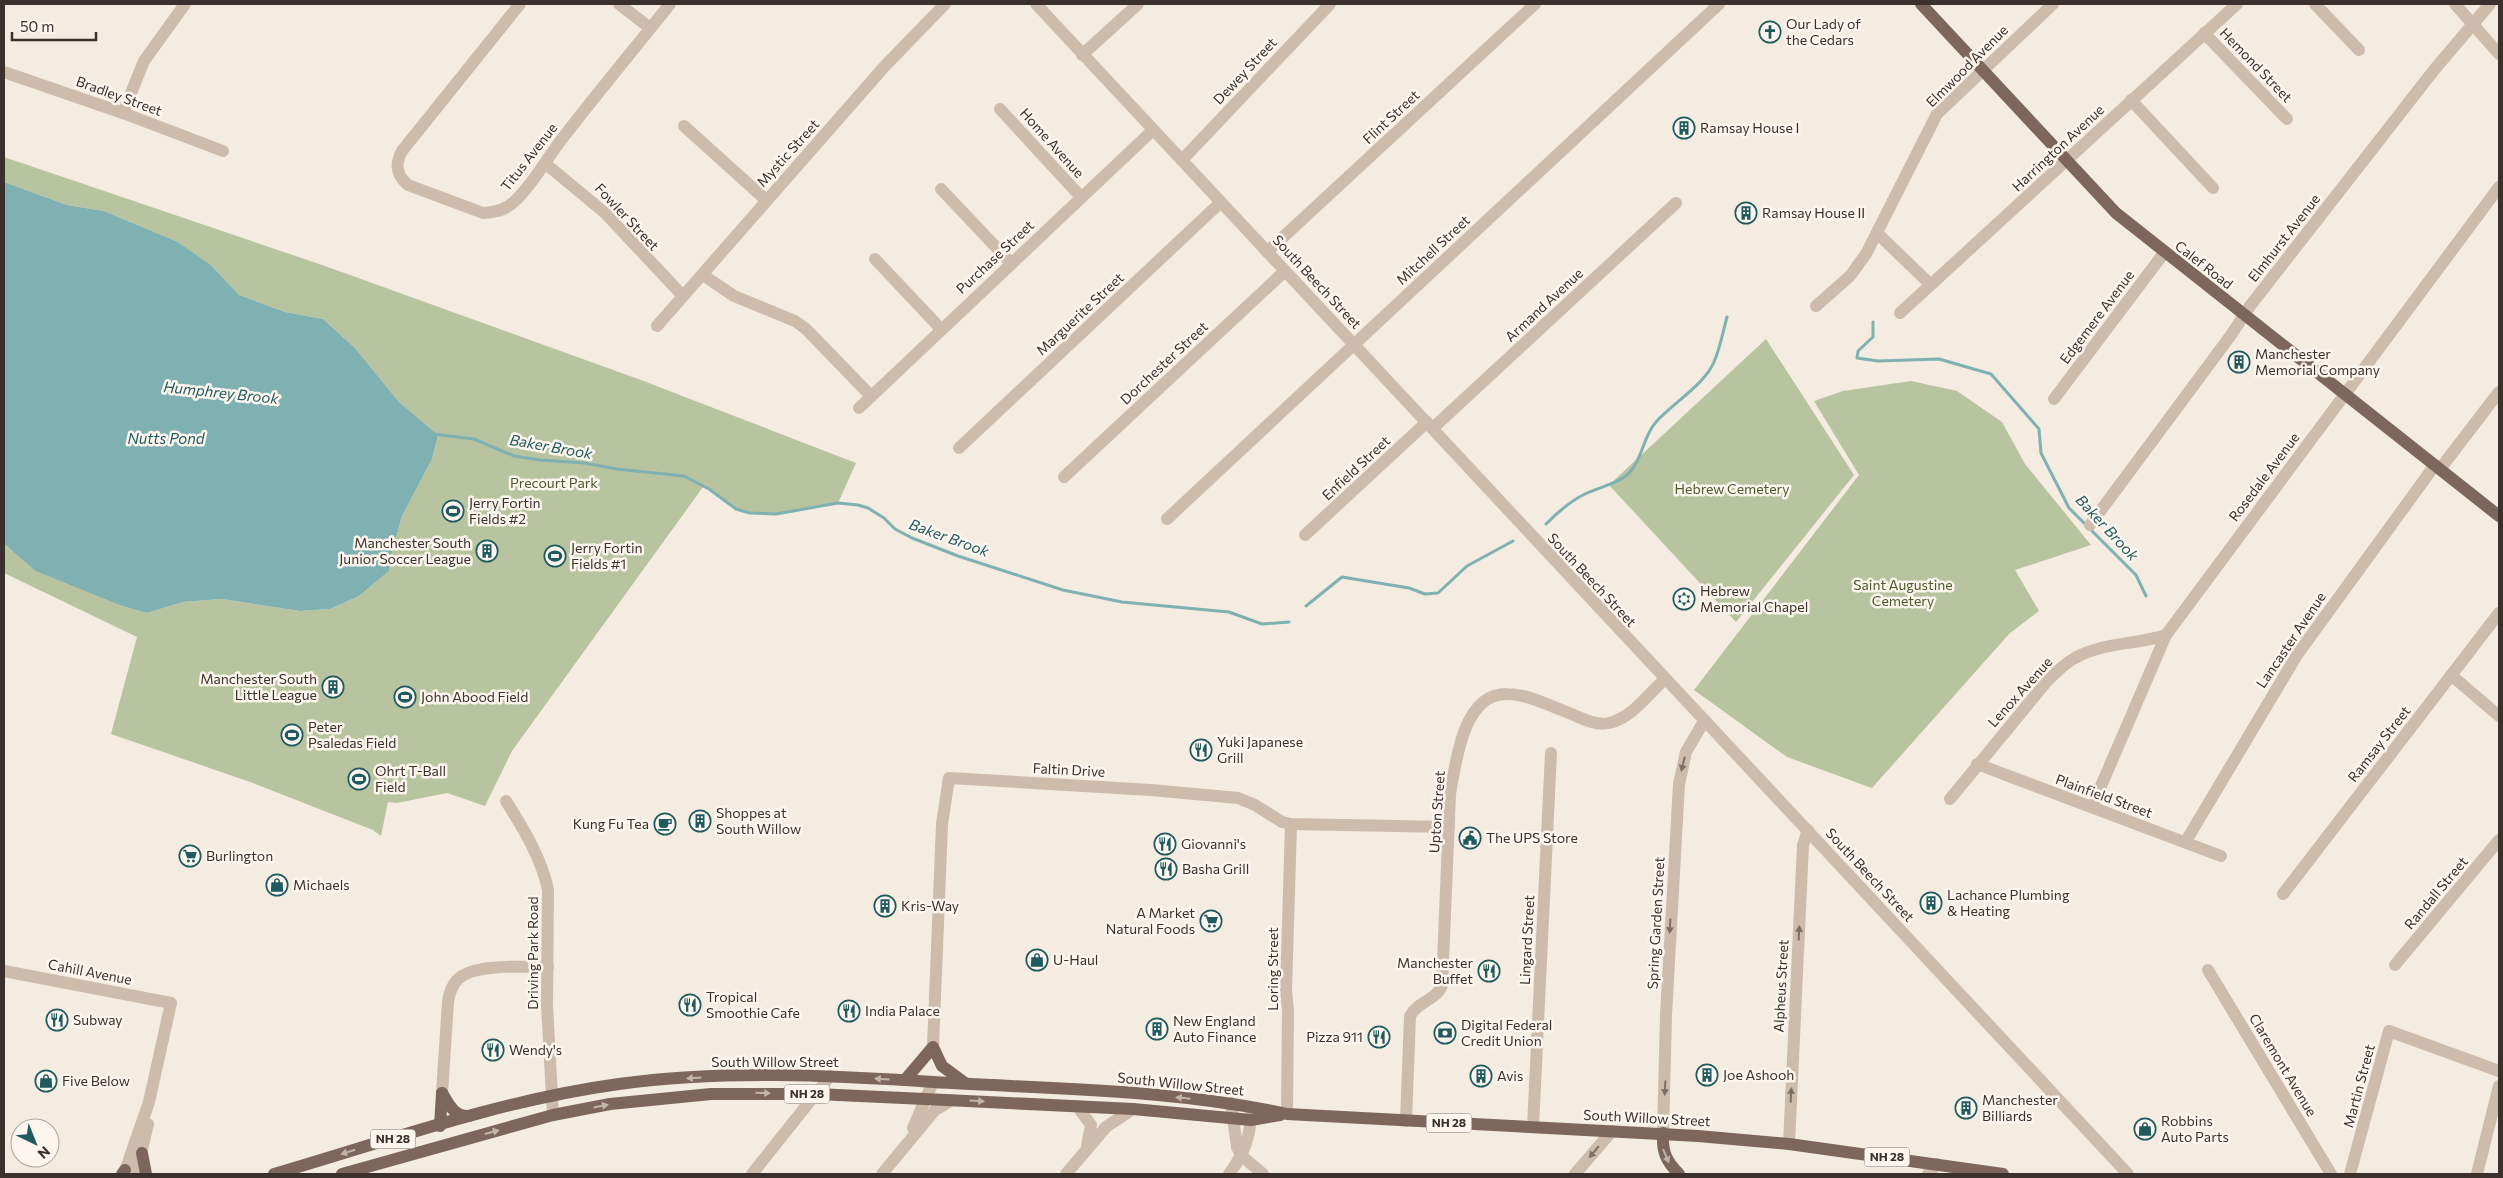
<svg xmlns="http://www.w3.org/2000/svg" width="2503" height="1178" viewBox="0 0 2503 1178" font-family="Commissioner,sans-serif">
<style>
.green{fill:#b8c4a0}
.water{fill:#7fb0b2}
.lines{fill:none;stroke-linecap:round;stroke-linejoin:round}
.stream{stroke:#7fb0b2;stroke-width:3}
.minor{stroke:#cdbbac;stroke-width:12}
.major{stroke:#7d675c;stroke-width:12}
.oneway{fill:#7d6f65}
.oneway2{fill:#c2b5ac}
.labels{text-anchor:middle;stroke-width:5;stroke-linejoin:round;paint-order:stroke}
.shield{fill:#fbf5ee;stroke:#756b66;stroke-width:1}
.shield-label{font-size:12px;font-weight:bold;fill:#3b302b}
.poi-label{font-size:14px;fill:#3b302b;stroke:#fbf5ee;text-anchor:start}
.street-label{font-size:14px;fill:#3b302b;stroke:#fbf5ee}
.park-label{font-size:14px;fill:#4a5a2e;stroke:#fbf5ee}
.water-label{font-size:15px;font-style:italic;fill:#1f5a5e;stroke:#fbf5ee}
</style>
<rect width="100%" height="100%" fill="#f4ebe1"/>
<g class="green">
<path d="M4 157 325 266 641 380 856 463 838 503C810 508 761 523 735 508 724 502 715 492 703 487L512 751 485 806 447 793 397 803 388 802 381 836 373 830 253 783 111 734 137 637 4 573V544L12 551 89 592 122 606 147 613 183 602 222 599 300 611 330 609 359 596 389 571 391 556 402 516 432 459 438 435 399 402 355 348 323 319 285 312 239 295 211 265 178 242 104 211 67 205 4 182Z"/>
<polygon points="1766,339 1854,475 1736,622 1609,485"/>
<polygon points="1911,381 1957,391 2002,422 2025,464 2091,545 2015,570 2039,611 2009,634 1872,788 1787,757 1694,690 1859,475 1814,401 1843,391"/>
</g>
<polygon class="water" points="4,182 67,205 104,211 178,242 211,265 239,295 285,312 323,319 355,348 399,402 438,435 432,459 402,516 391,556 389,571 359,596 330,609 300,611 222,599 183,602 147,613 122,606 36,571 4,544"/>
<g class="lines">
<g class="stream">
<polyline points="1873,322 1873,337 1858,351 1857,358 1878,361 1939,359 1991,374 2039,429 2041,453 2069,508 2136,575 2146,596"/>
<polyline points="433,434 474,439 514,456 540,460 584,463 617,469 684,476 709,489 736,509 750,513 776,514 838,503 858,505 868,508 884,518 895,529 912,538 958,556 1063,590 1122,602 1229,612 1262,624 1289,622"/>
<path d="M1546 524C1558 512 1570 501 1585 494 1599 487 1619 484 1630 472 1643 458 1643 436 1656 422 1672 404 1705 384 1714 362 1720 348 1723 332 1727 317"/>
<polyline points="1306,606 1342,577 1409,588 1425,594 1438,593 1467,566 1513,541"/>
</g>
<g class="minor">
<path d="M520 4 402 151C395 164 396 175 408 185L483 213C496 212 507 210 517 199 536 180 548 156 565 135 599 91 635 48 670 4"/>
<polyline points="619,4 650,28"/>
<polyline points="1036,4 2128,1174"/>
<polyline points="2315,4 2359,50"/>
<polyline points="2455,4 2499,54"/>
<polyline points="2204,33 2287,119"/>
<polyline points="1082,55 1138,4"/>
<polyline points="4,72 123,113 223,151"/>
<polyline points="2131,100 2213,188"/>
<polyline points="1000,109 1081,197"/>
<polyline points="123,113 144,61 185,4"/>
<polyline points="684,126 766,200"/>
<polyline points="1182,160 1330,4"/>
<polyline points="546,164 605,213 683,296"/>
<polyline points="941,189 1011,263"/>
<polyline points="1877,233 1930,284"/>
<polyline points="1267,252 1535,4"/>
<polyline points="875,259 941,329"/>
<polyline points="703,275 734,296 795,321 806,329 871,396"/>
<polyline points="1816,306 1850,276 1866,254 1937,114 2053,4"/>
<polyline points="1900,313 2237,4"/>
<polyline points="657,326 884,67 945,4"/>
<polyline points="2054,399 2164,253"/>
<polyline points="859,408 1153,130"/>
<polyline points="1433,428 1676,203"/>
<polyline points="959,448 1221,202"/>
<polyline points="2440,469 2499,392"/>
<polyline points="1064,477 1285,271"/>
<polyline points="1167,519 1719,4"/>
<polyline points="2090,525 2231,335 2250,306 2434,70 2490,4"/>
<polyline points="1305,535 1427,422"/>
<polyline points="2451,675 2499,716"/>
<polyline points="1977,764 2221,856"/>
<path d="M1950 799 2048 680C2057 672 2065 663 2075 658 2102 642 2137 645 2166 635"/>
<path d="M506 801C523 828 542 859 548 890L547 1005 553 1115"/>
<polyline points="2092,807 2166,635 2499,187"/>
<polyline points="2186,841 2297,655 2435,465"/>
<polyline points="2283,894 2499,613"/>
<polyline points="2395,965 2499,840"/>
<polyline points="2208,970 2331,1174"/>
<polyline points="4,971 171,1003 149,1102 124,1174"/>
<polyline points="933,1047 942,824 949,778 1151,790 1238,798 1255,805 1282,822 1291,824 1449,827"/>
<path d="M442 1093 448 1002C449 994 451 987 457 980 473 963 525 967 548 967"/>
<polyline points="1231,1103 1237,1147 1242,1156 1263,1174"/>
<polyline points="1077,1106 1091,1125 1087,1146"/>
<polyline points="1287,1114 1288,1010 1286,990 1291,824"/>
<path d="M1406 1121 1410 1016C1418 1001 1437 1000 1442 985L1450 794C1456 762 1463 693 1507 694 1528 694 1550 706 1569 713 1581 718 1595 726 1609 723 1632 718 1648 694 1665 679"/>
<polyline points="1533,1127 1551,753"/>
<polyline points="913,1128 933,1082"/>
<polyline points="1663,1133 1666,1015 1679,784 1686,752 1704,721"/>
<polyline points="1789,1144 1803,845 1808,830"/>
<polyline points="136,1174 148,1124"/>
<polyline points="752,1174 830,1076"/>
<polyline points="882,1174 935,1110 952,1100"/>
<polyline points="1066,1174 1106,1127 1133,1109"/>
<path d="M1229 1174C1244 1154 1251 1136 1251 1110"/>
<polyline points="1575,1174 1612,1131"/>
<polyline points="1928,1174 1937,1164"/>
<polyline points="2350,1174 2389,1031 2499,1071"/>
<polyline points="2477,1174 2499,1086"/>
</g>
<g class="major">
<polyline points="1921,4 2116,213 2499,516"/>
<polyline points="905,1080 933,1047 942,1066 965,1083"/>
<path d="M442 1093C449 1104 454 1117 469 1116"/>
<polyline points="440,1126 442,1093"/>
<path d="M1663 1133C1662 1152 1666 1161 1679 1174"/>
<polyline points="142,1153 146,1174"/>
<polyline points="122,1174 125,1170"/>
<path d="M274 1174C387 1141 501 1100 619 1084 723 1070 828 1075 933 1082 1051 1089 1171 1089 1287 1114L1698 1136 1789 1144 2003 1174"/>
<polyline points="342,1174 553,1115 610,1104 711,1094 816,1094 925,1099 1133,1109 1251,1120 1280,1115"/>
</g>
</g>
<defs><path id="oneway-solid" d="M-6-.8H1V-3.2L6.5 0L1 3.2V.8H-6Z" transform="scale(1.25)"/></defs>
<g class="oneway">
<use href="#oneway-solid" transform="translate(1683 764) rotate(104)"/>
<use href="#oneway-solid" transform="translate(1670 926) rotate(93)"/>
<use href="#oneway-solid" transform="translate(1799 933) rotate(-87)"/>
<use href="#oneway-solid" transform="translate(1665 1088) rotate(93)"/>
<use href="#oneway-solid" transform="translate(1791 1095) rotate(-87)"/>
<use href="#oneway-solid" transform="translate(1594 1152) rotate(130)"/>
</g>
<g class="oneway2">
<use href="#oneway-solid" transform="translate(694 1078) rotate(176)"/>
<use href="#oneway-solid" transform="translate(882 1079) rotate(-177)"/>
<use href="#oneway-solid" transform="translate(763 1093) rotate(1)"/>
<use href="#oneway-solid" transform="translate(1183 1098) rotate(-174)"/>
<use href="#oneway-solid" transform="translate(977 1101) rotate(3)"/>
<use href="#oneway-solid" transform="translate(601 1106) rotate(-11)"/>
<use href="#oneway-solid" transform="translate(492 1132) rotate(-15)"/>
<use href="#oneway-solid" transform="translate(348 1152) rotate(163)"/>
<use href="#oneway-solid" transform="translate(1666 1156) rotate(67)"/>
</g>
<defs>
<g id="church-ring" transform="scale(1.125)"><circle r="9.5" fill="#fbf5ee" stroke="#1f5a5e" stroke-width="1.5"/><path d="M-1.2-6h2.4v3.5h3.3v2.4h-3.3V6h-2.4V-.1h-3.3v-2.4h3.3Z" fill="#1f5a5e"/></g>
<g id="building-ring" transform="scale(1.125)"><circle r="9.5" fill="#fbf5ee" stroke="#1f5a5e" stroke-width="1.5"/><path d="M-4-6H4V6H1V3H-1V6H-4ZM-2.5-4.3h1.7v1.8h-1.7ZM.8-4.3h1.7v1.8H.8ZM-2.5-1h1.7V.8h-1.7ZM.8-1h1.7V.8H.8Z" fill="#1f5a5e"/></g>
<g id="stadium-ring" transform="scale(1.125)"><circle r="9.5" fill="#fbf5ee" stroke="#1f5a5e" stroke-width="1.5"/><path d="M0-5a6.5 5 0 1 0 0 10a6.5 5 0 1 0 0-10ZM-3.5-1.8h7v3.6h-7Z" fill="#1f5a5e"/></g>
<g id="synagogue-ring" transform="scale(1.125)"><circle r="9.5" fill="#fbf5ee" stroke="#1f5a5e" stroke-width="1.5"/><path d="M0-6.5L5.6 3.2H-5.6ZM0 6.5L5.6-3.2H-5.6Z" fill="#1f5a5e"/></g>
<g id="restaurant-ring" transform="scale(1.125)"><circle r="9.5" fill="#fbf5ee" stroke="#1f5a5e" stroke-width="1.5"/><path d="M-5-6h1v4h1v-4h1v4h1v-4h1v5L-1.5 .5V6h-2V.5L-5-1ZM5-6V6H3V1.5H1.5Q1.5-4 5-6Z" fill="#1f5a5e"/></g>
<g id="cafe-ring" transform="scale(1.125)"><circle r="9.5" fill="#fbf5ee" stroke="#1f5a5e" stroke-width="1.5"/><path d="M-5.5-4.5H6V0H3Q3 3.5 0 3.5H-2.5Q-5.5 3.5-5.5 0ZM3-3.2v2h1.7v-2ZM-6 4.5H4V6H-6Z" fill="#1f5a5e"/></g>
<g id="civic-ring" transform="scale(1.125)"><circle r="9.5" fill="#fbf5ee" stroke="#1f5a5e" stroke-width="1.5"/><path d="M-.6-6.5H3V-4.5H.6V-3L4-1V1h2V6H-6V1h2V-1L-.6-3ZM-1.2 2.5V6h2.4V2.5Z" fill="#1f5a5e"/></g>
<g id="supermarket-ring" transform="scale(1.125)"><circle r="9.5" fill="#fbf5ee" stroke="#1f5a5e" stroke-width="1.5"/><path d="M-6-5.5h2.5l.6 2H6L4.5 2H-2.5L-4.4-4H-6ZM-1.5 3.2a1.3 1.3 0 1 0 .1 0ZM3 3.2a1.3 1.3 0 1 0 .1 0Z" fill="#1f5a5e"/></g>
<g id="shop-ring" transform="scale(1.125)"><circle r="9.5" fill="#fbf5ee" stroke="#1f5a5e" stroke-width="1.5"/><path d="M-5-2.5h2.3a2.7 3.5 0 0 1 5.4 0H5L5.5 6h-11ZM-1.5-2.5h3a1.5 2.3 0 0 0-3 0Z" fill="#1f5a5e"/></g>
<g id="bank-ring" transform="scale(1.125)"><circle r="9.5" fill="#fbf5ee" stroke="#1f5a5e" stroke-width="1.5"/><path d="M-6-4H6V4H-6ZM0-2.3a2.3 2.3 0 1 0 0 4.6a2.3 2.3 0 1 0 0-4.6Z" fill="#1f5a5e"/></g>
</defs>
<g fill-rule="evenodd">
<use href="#church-ring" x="1770" y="32"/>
<use href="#building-ring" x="1684" y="128"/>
<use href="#building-ring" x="1746" y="213"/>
<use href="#building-ring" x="2239" y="362"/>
<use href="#stadium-ring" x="453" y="511"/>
<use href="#building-ring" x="487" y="551"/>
<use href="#stadium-ring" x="555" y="556"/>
<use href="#synagogue-ring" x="1684" y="599"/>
<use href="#building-ring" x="333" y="687"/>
<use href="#stadium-ring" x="405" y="697"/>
<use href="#stadium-ring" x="292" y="735"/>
<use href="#restaurant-ring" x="1201" y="750"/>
<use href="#stadium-ring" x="359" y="779"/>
<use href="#building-ring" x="700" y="821"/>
<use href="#cafe-ring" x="665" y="824"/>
<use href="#civic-ring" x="1470" y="838"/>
<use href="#restaurant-ring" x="1165" y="844"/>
<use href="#supermarket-ring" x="190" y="856"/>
<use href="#restaurant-ring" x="1166" y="869"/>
<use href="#shop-ring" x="277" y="885"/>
<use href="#building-ring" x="1931" y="903"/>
<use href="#building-ring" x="885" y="906"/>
<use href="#supermarket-ring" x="1211" y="921"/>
<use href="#shop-ring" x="1037" y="960"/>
<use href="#restaurant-ring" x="1489" y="971"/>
<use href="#restaurant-ring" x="690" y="1005"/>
<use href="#restaurant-ring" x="849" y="1011"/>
<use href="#restaurant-ring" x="57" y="1020"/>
<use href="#building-ring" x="1157" y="1029"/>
<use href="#bank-ring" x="1445" y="1033"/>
<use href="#restaurant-ring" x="1379" y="1037"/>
<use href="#restaurant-ring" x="493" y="1050"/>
<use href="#building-ring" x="1707" y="1075"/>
<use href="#building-ring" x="1481" y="1076"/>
<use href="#shop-ring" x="46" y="1081"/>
<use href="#building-ring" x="1966" y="1108"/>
<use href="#shop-ring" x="2145" y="1129"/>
</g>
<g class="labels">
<g class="shield">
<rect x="784.5" y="1084.5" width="45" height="19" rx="4"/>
<rect x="1426.5" y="1113.5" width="45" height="19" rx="4"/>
<rect x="370.5" y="1129.5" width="45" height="19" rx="4"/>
<rect x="1864.5" y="1147.5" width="45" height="19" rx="4"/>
</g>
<g class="shield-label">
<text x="807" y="1098">NH 28</text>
<text x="1449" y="1127">NH 28</text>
<text x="393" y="1143">NH 28</text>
<text x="1887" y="1161">NH 28</text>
</g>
<g class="poi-label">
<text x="1786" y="29">Our Lady of<tspan x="1786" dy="16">the Cedars</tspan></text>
<text x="1700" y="133">Ramsay House I</text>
<text x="1762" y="218">Ramsay House II</text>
<text x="2255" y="359">Manchester<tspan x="2255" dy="16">Memorial Company</tspan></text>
<text x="469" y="508">Jerry Fortin<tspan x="469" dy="16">Fields #2</tspan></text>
<text x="471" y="548" text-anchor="end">Manchester South<tspan x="471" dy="16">Junior Soccer League</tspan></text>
<text x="571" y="553">Jerry Fortin<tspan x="571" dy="16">Fields #1</tspan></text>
<text x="1700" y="596">Hebrew<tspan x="1700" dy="16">Memorial Chapel</tspan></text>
<text x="317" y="684" text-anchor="end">Manchester South<tspan x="317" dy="16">Little League</tspan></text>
<text x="421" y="702">John Abood Field</text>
<text x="308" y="732">Peter<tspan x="308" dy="16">Psaledas Field</tspan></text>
<text x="1217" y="747">Yuki Japanese<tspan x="1217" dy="16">Grill</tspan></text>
<text x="375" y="776">Ohrt T-Ball<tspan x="375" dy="16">Field</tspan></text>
<text x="716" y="818">Shoppes at<tspan x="716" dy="16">South Willow</tspan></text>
<text x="649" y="829" text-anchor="end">Kung Fu Tea</text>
<text x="1486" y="843">The UPS Store</text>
<text x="1181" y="849">Giovanni's</text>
<text x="206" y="861">Burlington</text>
<text x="1182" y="874">Basha Grill</text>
<text x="293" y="890">Michaels</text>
<text x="1947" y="900">Lachance Plumbing<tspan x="1947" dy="16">&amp; Heating</tspan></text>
<text x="901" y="911">Kris-Way</text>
<text x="1195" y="918" text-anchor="end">A Market<tspan x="1195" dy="16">Natural Foods</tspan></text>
<text x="1053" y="965">U-Haul</text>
<text x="1473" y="968" text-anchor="end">Manchester<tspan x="1473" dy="16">Buffet</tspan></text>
<text x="706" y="1002">Tropical<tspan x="706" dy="16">Smoothie Cafe</tspan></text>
<text x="865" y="1016">India Palace</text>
<text x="73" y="1025">Subway</text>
<text x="1173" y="1026">New England<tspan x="1173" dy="16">Auto Finance</tspan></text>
<text x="1461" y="1030">Digital Federal<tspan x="1461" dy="16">Credit Union</tspan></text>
<text x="1363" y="1042" text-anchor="end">Pizza 911</text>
<text x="509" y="1055">Wendy's</text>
<text x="1723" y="1080">Joe Ashooh</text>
<text x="1497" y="1081">Avis</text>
<text x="62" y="1086">Five Below</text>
<text x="1982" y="1105">Manchester<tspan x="1982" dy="16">Billiards</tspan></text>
<text x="2161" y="1126">Robbins<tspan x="2161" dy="16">Auto Parts</tspan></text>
</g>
<g class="street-label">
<text transform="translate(2256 65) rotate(46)" y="5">Hemond Street</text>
<text transform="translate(1967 66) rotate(-45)" y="5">Elmwood Avenue</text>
<text transform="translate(1245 71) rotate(-47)" y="5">Dewey Street</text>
<text transform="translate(119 96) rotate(20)" y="5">Bradley Street</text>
<text transform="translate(1391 117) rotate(-43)" y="5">Flint Street</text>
<text transform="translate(1052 143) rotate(48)" y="5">Home Avenue</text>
<text transform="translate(2058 148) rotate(-43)" y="5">Harrington Avenue</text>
<text transform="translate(788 153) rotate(-48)" y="5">Mystic Street</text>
<text transform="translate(529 157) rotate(-52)" y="5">Titus Avenue</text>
<text transform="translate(627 217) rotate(47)" y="5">Fowler Street</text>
<text transform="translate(2284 238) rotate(-52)" y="5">Elmhurst Avenue</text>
<text transform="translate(1433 250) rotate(-43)" y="5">Mitchell Street</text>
<text transform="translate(995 257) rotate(-43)" y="5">Purchase Street</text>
<text transform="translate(2204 265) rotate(38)" y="5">Calef Road</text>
<text transform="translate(1317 282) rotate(47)" y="5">South Beech Street</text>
<text transform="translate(1544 305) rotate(-43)" y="5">Armand Avenue</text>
<text transform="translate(1080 314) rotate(-43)" y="5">Marguerite Street</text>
<text transform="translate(2097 317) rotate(-53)" y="5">Edgemere Avenue</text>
<text transform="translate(1164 363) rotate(-43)" y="5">Dorchester Street</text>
<text transform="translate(1356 468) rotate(-43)" y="5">Enfield Street</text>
<text transform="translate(2264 477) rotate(-53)" y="5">Rosedale Avenue</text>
<text transform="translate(1592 580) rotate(47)" y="5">South Beech Street</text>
<text transform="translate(2291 640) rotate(-56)" y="5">Lancaster Avenue</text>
<text transform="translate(2020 692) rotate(-48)" y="5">Lenox Avenue</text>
<text transform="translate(2379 744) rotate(-52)" y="5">Ramsay Street</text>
<text transform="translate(1069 770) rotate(3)" y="5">Faltin Drive</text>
<text transform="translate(2104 796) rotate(20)" y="5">Plainfield Street</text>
<text transform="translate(1437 812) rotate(-86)" y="5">Upton Street</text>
<text transform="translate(1870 875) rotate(47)" y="5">South Beech Street</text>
<text transform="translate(2436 893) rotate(-50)" y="5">Randall Street</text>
<text transform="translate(1656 923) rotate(-87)" y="5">Spring Garden Street</text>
<text transform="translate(1527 940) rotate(-87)" y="5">Lingard Street</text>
<text transform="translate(533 953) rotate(-90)" y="5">Driving Park Road</text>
<text transform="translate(1273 969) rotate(-90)" y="5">Loring Street</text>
<text transform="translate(90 972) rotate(11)" y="5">Cahill Avenue</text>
<text transform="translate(1781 986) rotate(-87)" y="5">Alpheus Street</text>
<text x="775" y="1067">South Willow Street</text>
<text transform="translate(2283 1065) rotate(59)" y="5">Claremont Avenue</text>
<text transform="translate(1181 1084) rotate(6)" y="5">South Willow Street</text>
<text transform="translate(2359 1086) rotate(-75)" y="5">Martin Street</text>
<text transform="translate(1647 1118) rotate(3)" y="5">South Willow Street</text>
</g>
<g class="park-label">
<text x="554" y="488">Precourt Park</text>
<text x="1732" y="494">Hebrew Cemetery</text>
<text x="1903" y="590">Saint Augustine<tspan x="1903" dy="16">Cemetery</tspan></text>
</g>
<g class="water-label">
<text transform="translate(221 393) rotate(6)" y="5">Humphrey Brook</text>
<text x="166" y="444">Nutts Pond</text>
<text transform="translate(551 447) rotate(10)" y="5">Baker Brook</text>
<text transform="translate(2107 528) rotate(47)" y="5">Baker Brook</text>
<text transform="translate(949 538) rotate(20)" y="5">Baker Brook</text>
</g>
</g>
<rect width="2503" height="1178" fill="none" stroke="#3b302b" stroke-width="10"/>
<g transform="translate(35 1143) rotate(137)"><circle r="24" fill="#fbf5ee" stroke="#aea6a0"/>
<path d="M0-4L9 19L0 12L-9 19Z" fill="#1f5a5e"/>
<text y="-8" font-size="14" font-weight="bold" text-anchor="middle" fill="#3b302b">N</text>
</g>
<path d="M12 32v8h84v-8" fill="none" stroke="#3b302b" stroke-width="2.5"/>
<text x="20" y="32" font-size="15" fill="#3b302b" stroke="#fbf5ee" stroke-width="4" paint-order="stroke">50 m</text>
</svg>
